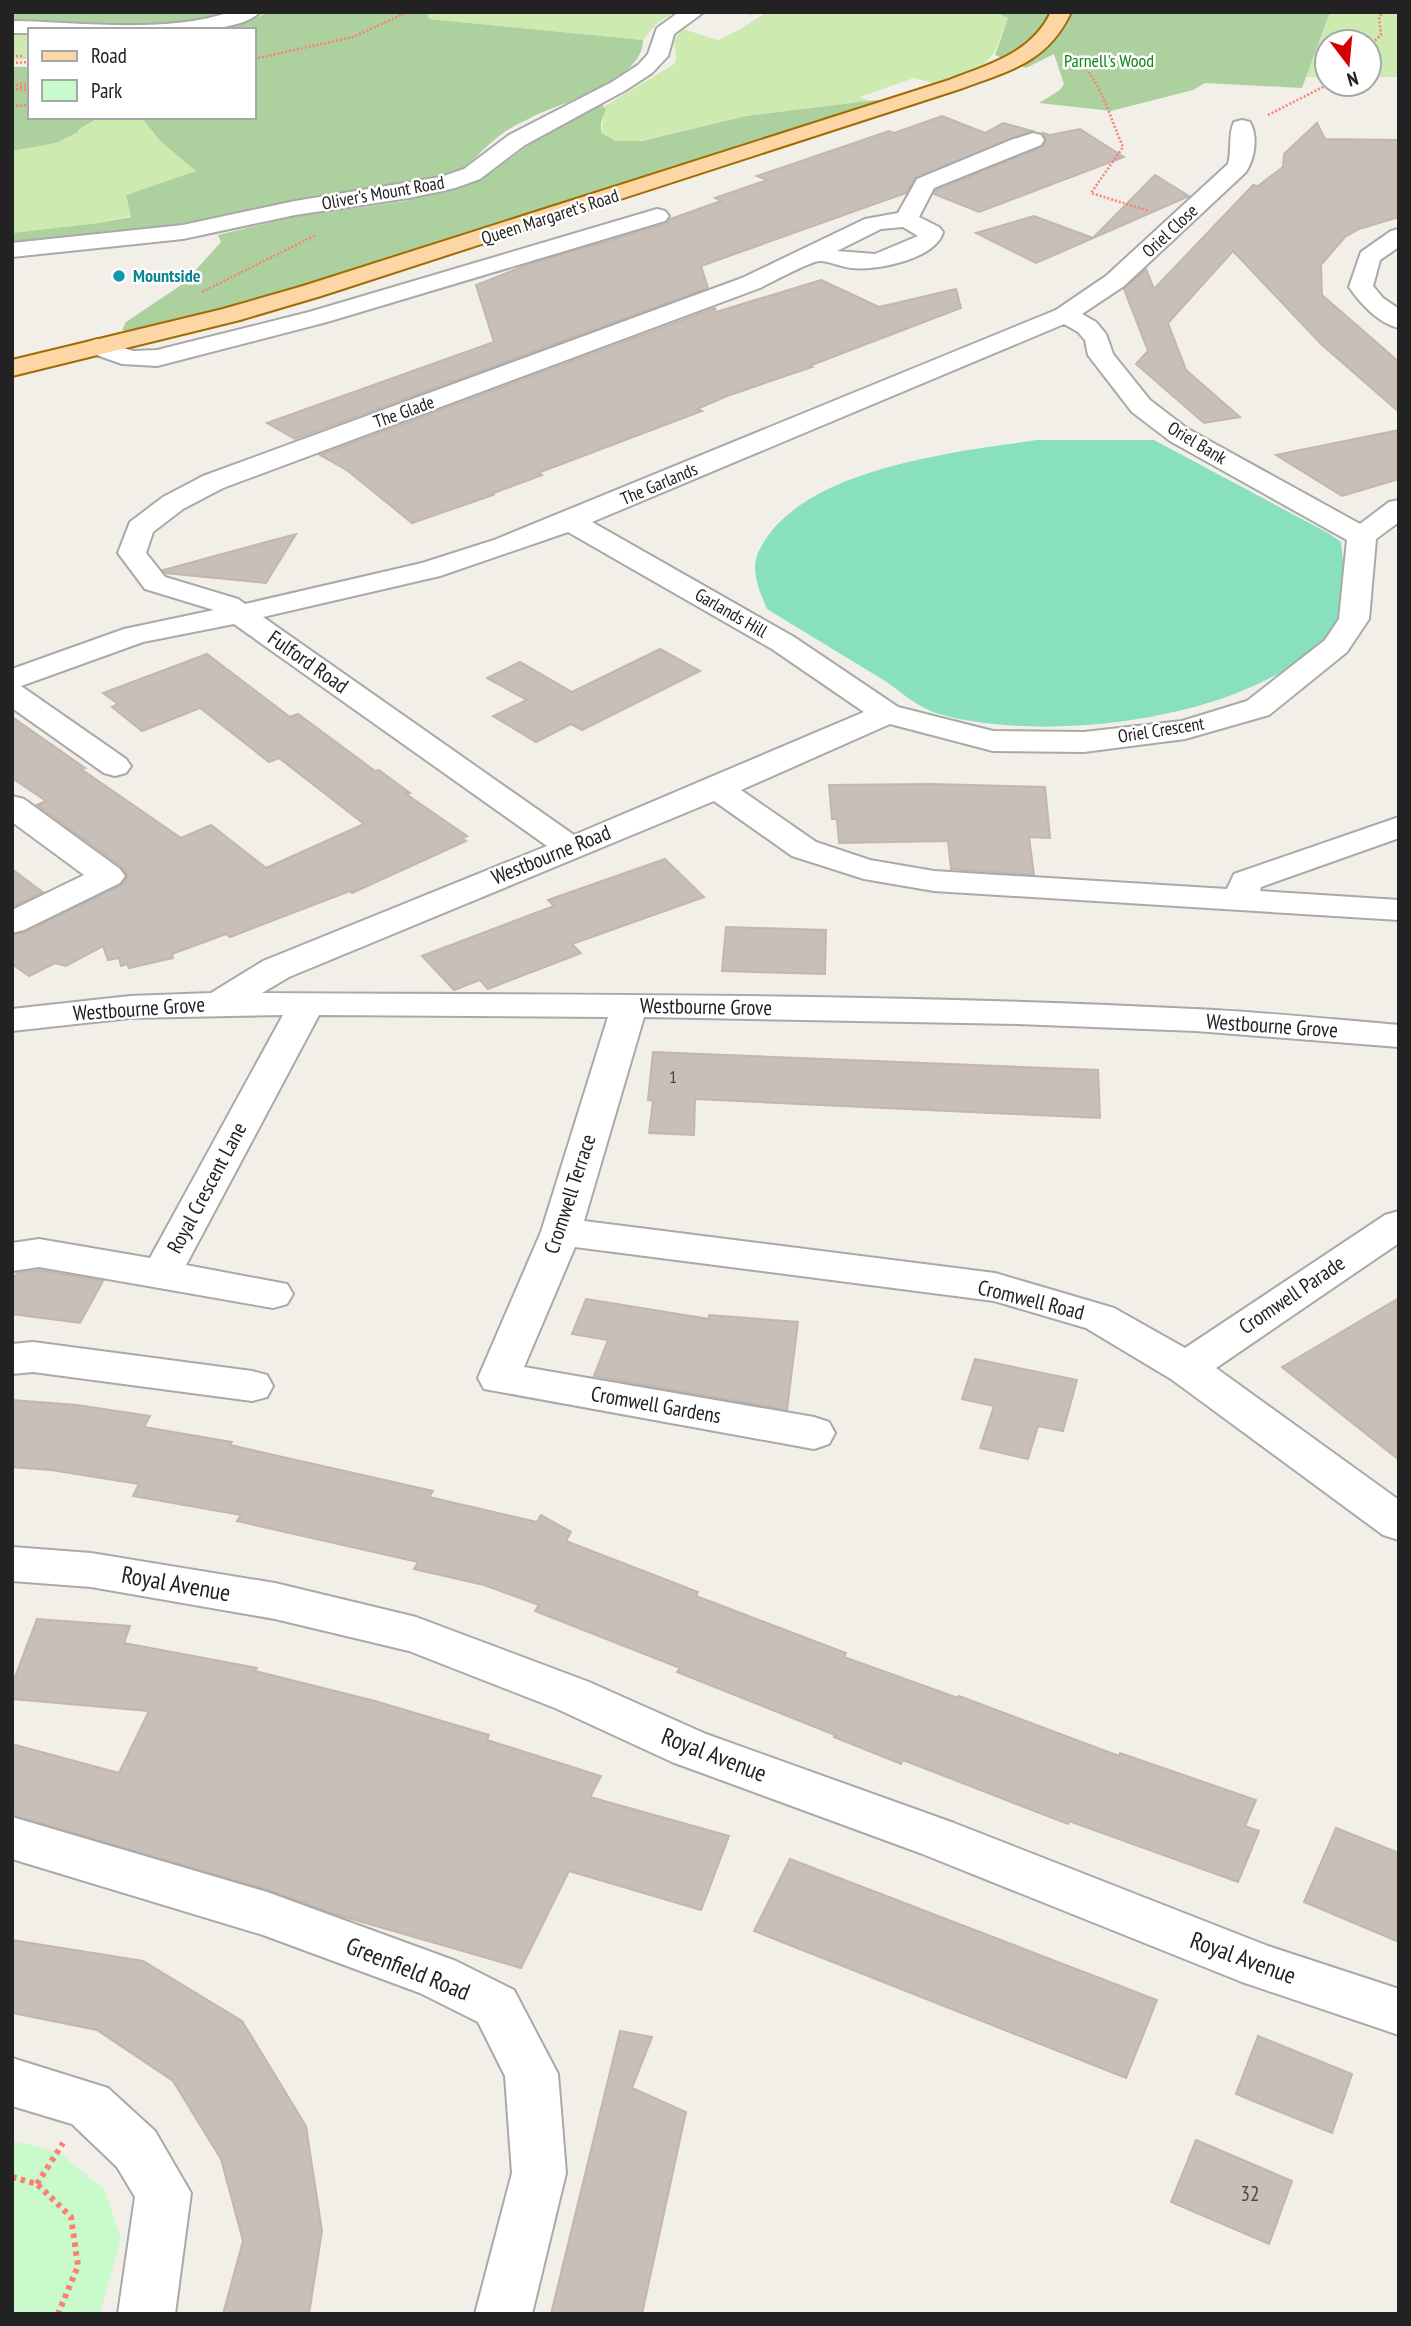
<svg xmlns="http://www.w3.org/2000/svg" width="1411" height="2326" viewBox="0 0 1411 2326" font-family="'PT Sans Narrow',sans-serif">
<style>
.grass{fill:#cdebb0}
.forest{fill:#add19e}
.park{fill:#c8facc}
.pitch{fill:#88e0be}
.building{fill:#c7bfb8;stroke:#c4b6ab;stroke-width:2}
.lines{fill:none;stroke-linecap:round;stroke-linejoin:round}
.minor-casing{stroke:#a9a9a9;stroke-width:4}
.major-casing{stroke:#a06b00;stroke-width:4}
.path-far1{stroke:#fa8072;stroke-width:2.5;stroke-dasharray:2 2;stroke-linecap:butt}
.path{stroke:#fa8072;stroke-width:6;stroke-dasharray:4.5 4.5;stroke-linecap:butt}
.minor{fill:#fff;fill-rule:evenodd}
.major{fill:#fcd6a4;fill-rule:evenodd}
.culture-dot{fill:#0f9aa8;stroke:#fff;stroke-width:2.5}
.labels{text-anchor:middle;stroke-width:5;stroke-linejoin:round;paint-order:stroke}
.far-park-label{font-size:18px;fill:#0c8416;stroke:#fff}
.far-street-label{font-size:18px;fill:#222;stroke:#fff}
.far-culture-label{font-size:18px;font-weight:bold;fill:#0d838f;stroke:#fff;text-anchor:start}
.number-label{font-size:18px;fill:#4b4948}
.street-label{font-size:21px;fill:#222;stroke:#fff}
.near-number-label{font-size:21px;fill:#4b4948}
.near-street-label{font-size:24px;fill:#222;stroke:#fff}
</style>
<rect width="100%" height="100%" fill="#f2efe9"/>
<g class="grass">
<polygon points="12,12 270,12 226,30 30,30 30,59 12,60"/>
<polygon points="427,12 675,12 656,24 643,40 428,19"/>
<polygon points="767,12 995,12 1008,18 994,53 985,63 962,74 932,83 914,78 860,97 870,101 746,116 634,142 611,140 601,133 605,106 674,64 676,59 674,39 683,29 718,40 739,30"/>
<polygon points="1330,12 1399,12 1399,77 1369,77 1369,42 1327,42 1327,77 1306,77"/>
<polygon points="100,117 141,117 161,142 197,171 126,195 131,216 98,223 12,233 12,151 56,143 76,134 78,129"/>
</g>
<g class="forest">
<polygon points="12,12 240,12 179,23 161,23 12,22"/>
<path d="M270 12H427L429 19 643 40C644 79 565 102 536 115 525 121 510 127 499 136 481 150 468 169 445 177 398 193 348 192 299 200 254 207 210 222 165 230 115 238 63 240 12 246V233L98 223 131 217 126 195 196 171 161 142 141 117H254V30H226Z"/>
<polygon points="995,12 1330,12 1302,88 1205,83 1193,90 1111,111 1039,103 1060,90 1064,84 1054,54 1026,68 995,55 1008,18"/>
<polygon points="12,67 30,67 30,117 100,117 79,129 77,133 56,143 12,151"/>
<polygon points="876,100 882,101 273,296 134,332 122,330 126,322 184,283 221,242 218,235 291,217 405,201 459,187 492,172 542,135 602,105 606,109 601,123 601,133 616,141 641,141 746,116"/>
</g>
<polygon class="park" points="12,2141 57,2151 104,2189 121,2238 100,2314 12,2314"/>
<path class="pitch" d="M1037 440H1154L1328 533 1341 542C1343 562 1348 598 1341 616 1335 629 1320 643 1310 652 1226 722 1042 743 939 714 920 709 901 692 885 681 846 657 806 633 767 609 760 592 750 571 758 553 796 468 956 452 1037 440Z"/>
<g class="building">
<polygon points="942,116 985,133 1003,123 1032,131 916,177 906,193 701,266 708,288 295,439 267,423 494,342 476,285 532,263 666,224 670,219 721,201 715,198 767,180 757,176 889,131 894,133"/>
<polygon points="1317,123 1325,139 1399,140 1399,217 1359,229 1345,237 1321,265 1322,295 1399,362 1399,412 1321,344 1233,251 1168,323 1186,370 1240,417 1204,423 1136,364 1148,351 1124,289 1146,269 1154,289 1253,185 1258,186 1283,167 1284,154"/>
<polygon points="1080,129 1124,157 979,212 934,194 936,190 1042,147 1046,141 1043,133 1050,135"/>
<polygon points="1155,175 1189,196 1036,263 976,233 1034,216 1093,238"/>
<polygon points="821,280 879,307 956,289 961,308 809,366 812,367 727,396 697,409 702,411 538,473 542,475 491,494 493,495 412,523 348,471 320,455 715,308 716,312"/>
<polygon points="1399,430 1399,479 1342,496 1276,455"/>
<polygon points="296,534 266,583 165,573 163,570"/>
<polygon points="660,649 700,671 582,730 571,724 536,742 493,716 527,700 487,678 520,662 572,692"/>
<polygon points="207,654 290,717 298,714 375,771 379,770 410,793 406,794 467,836 462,838 466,841 352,893 350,891 230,937 226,934 172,954 173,958 129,968 127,964 121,966 119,958 108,960 103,946 66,966 55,963 29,976 12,964 12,935 25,932 121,885 128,876 122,867 37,805 46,801 12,778 12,717 85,768 81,769 181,838 211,825 266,868 364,824 279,758 269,762 200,708 142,731 112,707 118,704 103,693"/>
<polygon points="932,784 1045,787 1050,838 1029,837 1034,875 951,869 948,841 839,843 837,819 832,819 829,785"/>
<polygon points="665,859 704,897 572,944 581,953 488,989 480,980 454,990 422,956 554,906 548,900"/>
<polygon points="12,869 37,888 43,892 12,907"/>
<polygon points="726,927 826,930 825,974 722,971"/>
<polygon points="653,1052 1098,1070 1100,1118 695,1099 694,1135 649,1133 653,1101 648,1100"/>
<polygon points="39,1270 103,1281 80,1323 12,1314 12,1281 17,1273"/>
<polygon points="1399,1298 1399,1460 1282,1367"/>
<polygon points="586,1299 709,1319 709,1315 798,1322 787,1410 594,1376 608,1340 572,1334"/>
<polygon points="975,1359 1077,1380 1063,1431 1038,1426 1028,1459 980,1448 994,1406 962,1399"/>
<polygon points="12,1400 77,1405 150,1416 144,1427 232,1442 230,1445 433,1491 429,1497 537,1522 541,1515 571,1532 566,1541 698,1592 696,1596 846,1653 844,1657 958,1698 959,1696 1119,1756 1120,1753 1256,1800 1245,1826 1259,1831 1238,1882 1069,1821 1068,1824 903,1760 901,1764 834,1737 835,1735 677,1672 680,1668 535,1611 539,1605 484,1585 414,1569 418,1562 237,1521 241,1515 133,1496 139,1484 51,1470 12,1467"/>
<polygon points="37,1619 130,1626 124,1643 257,1668 255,1671 375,1701 489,1735 487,1740 601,1776 590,1797 729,1836 701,1910 569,1871 521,1968 331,1913 268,1890 12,1815 12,1744 119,1773 149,1711 12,1699 12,1685"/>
<polygon points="1336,1828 1399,1853 1399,1942 1304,1902"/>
<polygon points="790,1859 1157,2000 1126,2078 754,1931"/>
<polygon points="12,1940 143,1961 242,2021 306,2126 322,2231 309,2314 223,2314 243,2241 221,2159 173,2081 97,2030 12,2013"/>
<polygon points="620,2031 652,2037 632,2088 686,2112 642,2314 551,2314"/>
<polygon points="1258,2036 1352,2074 1332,2133 1236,2094"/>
<polygon points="1196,2140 1292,2181 1269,2244 1171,2202"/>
</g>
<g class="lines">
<g class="minor-casing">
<g id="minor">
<path d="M230 12H260C249 24 224 27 208 30H30V33H12V21C79 22 166 34 230 12Z"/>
<polygon points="679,12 704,12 674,34 668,56 652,73 626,90 525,145 480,179 455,188 409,198 295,215 183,239 12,257 12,243 183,225 295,201 441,177 464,169 509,135 612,82 638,65 648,54 657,28"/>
<path d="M1242 120 1250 122C1258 136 1255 158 1246 172L1124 286 1082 314 1096 322 1106 334 1113 354 1150 400 1188 429 1360 524 1389 502 1399 500V522L1376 539 1369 619 1347 652 1269 715 1185 739 1084 752 993 751 890 724 741 790 816 842 870 860 934 871 1227 889 1234 874 1399 817V838L1261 887 1260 891 1399 900V920L934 891 864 879 792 856 714 801 289 977 262 993C572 995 883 993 1194 1009 1262 1012 1330 1019 1399 1025V1047L1196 1031 1017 1024 644 1017 584 1221 995 1273 1114 1308 1185 1348 1385 1215 1399 1211V1243L1216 1368 1399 1500V1540L1383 1535 1171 1379 1086 1328 994 1301 575 1247 524 1367 814 1417 829 1422 835 1433 829 1444 814 1449 484 1389 478 1378 541 1232 608 1017 319 1015 186 1265 287 1284 293 1294 287 1304 273 1308 39 1267 12 1271V1243L39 1239 150 1258 283 1015 130 1018 12 1031V1009L130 996 211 993 263 961 547 846 234 624 143 642 21 686 126 759 131 766 126 773 115 776 104 773 12 708V669L124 629 214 610 145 589 118 553 130 522 163 497 203 476 742 278 865 219 898 213 917 179 1011 140 1033 133 1041 135 1044 140 1041 145 934 188 919 217 939 227 943 232C936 259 876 271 852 268 841 267 829 261 820 261 811 261 770 283 760 288L223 488 183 509 153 532 146 553 165 577 238 599 245 604 422 563 494 540 1056 310 1106 276 1228 164C1232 151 1228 134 1234 122ZM903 227 918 236 875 254 837 251 881 229ZM1064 324 1078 332 1085 340 1088 355 1132 412 1170 441 1347 540 1339 619 1325 640 1247 701 1182 721 1084 732 993 731 898 707 794 637 592 522ZM568 532 772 649 864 712 574 835 263 617 440 576Z"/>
<polygon points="657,209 665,211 669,216 665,221 327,322 157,366 122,364 88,352 84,347 88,342 97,339 133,351 157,350 309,312"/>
<path d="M1399 229V247L1380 260 1373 286 1383 298 1399 309V328C1378 323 1361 304 1349 287L1361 252 1391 231Z"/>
<polygon points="12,796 24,799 120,869 125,876 120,883 24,930 12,933 12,910 84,875 12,822"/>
<polygon points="33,1342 252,1371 267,1375 273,1386 267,1397 252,1401 33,1372 12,1374 12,1344"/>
<polygon points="12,1547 91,1553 275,1583 416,1617 589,1682 706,1734 954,1823 1268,1946 1399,1989 1399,2035 1242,1982 920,1853 672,1762 555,1708 409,1651 275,1619 91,1587 12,1581"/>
<polygon points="12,1817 267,1892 456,1961 514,1990 558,2074 566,2173 532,2314 475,2314 512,2173 505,2076 478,2022 420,1993 263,1935 12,1859"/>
<polygon points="12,2058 108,2088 155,2131 191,2193 175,2314 118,2314 135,2197 117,2167 72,2124 12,2106"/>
</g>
</g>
<g class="major-casing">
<path id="major" d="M1051 12H1071C1048 62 1011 70 963 88L321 296 240 320 12 376V360L223 309 303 286 949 80C989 64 1031 54 1051 12Z"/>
</g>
<g class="path-far1">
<polyline points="749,14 751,12"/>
<polyline points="1369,46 1381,35 1379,17 1383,12"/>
<path d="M1068 53C1099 71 1109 116 1123 147L1091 193 1149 211"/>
<polyline points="12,56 22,56"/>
<polyline points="254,59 353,37 408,12"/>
<polyline points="12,63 30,62"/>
<polyline points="12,86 30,82"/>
<polyline points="20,87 30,86"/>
<polyline points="12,89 30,90"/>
<polyline points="12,106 30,105"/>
<polyline points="1268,115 1329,84"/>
<polyline points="202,292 316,235"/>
</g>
<g class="path">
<polyline points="12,2177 37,2184 71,2217 78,2266 58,2314"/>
<polyline points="37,2184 63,2143"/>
</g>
<use href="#minor" class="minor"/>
<use href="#major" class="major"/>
</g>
<circle class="culture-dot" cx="119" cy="276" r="7"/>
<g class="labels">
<g class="far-park-label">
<text x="1109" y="67">Parnell's Wood</text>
</g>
<g class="far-street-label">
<text transform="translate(383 193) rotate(-10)" y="6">Oliver's Mount Road</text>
<text transform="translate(550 217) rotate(-18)" y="6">Queen Margaret's Road</text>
<text transform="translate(1170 231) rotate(-43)" y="6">Oriel Close</text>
<text transform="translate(404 412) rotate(-20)" y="6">The Glade</text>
<text transform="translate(1197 443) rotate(31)" y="6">Oriel Bank</text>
<text transform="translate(659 484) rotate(-23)" y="6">The Garlands</text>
<text transform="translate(731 613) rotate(30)" y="6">Garlands Hill</text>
<text transform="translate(1161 730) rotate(-9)" y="6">Oriel Crescent</text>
</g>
<g class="far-culture-label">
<text x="133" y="282">Mountside</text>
</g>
<g class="number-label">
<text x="673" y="1083">1</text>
</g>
<g class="street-label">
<text transform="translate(308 662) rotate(35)" y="7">Fulford Road</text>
<text transform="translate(551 855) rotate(-22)" y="7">Westbourne Road</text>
<text transform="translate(706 1007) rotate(1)" y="7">Westbourne Grove</text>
<text transform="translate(139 1009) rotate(-4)" y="7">Westbourne Grove</text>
<text transform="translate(1272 1026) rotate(4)" y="7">Westbourne Grove</text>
<text transform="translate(207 1188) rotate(-62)" y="7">Royal Crescent Lane</text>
<text transform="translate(570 1194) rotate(-72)" y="7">Cromwell Terrace</text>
<text transform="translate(1292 1295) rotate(-34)" y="7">Cromwell Parade</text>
<text transform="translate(1031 1300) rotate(14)" y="7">Cromwell Road</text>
<text transform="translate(656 1405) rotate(10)" y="7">Cromwell Gardens</text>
</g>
<g class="near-number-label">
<text x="1250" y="2201">32</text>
</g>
<g class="near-street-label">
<text transform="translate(176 1584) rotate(10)" y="8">Royal Avenue</text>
<text transform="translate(714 1755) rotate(21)" y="8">Royal Avenue</text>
<text transform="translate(1243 1958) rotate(20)" y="8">Royal Avenue</text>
<text transform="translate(408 1969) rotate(22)" y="8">Greenfield Road</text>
</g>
</g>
<rect width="1411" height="2326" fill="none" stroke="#222222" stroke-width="28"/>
<rect x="28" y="28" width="228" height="91" fill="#ffffff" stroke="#a7a7a7" stroke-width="2"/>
<rect x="42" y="51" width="35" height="10" fill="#fcd6a4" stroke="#a7a7a7" stroke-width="2"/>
<text x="91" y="63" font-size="21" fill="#222222">Road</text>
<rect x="42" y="80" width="35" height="21" fill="#c8facc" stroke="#a7a7a7" stroke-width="2"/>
<text x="91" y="98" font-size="21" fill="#222222">Park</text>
<g transform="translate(1348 63) rotate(164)"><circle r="33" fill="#ffffff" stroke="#a7a7a7" stroke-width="2"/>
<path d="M0-5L12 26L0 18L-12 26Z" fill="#d40000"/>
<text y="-10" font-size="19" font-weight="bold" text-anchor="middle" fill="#222222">N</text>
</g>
</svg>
